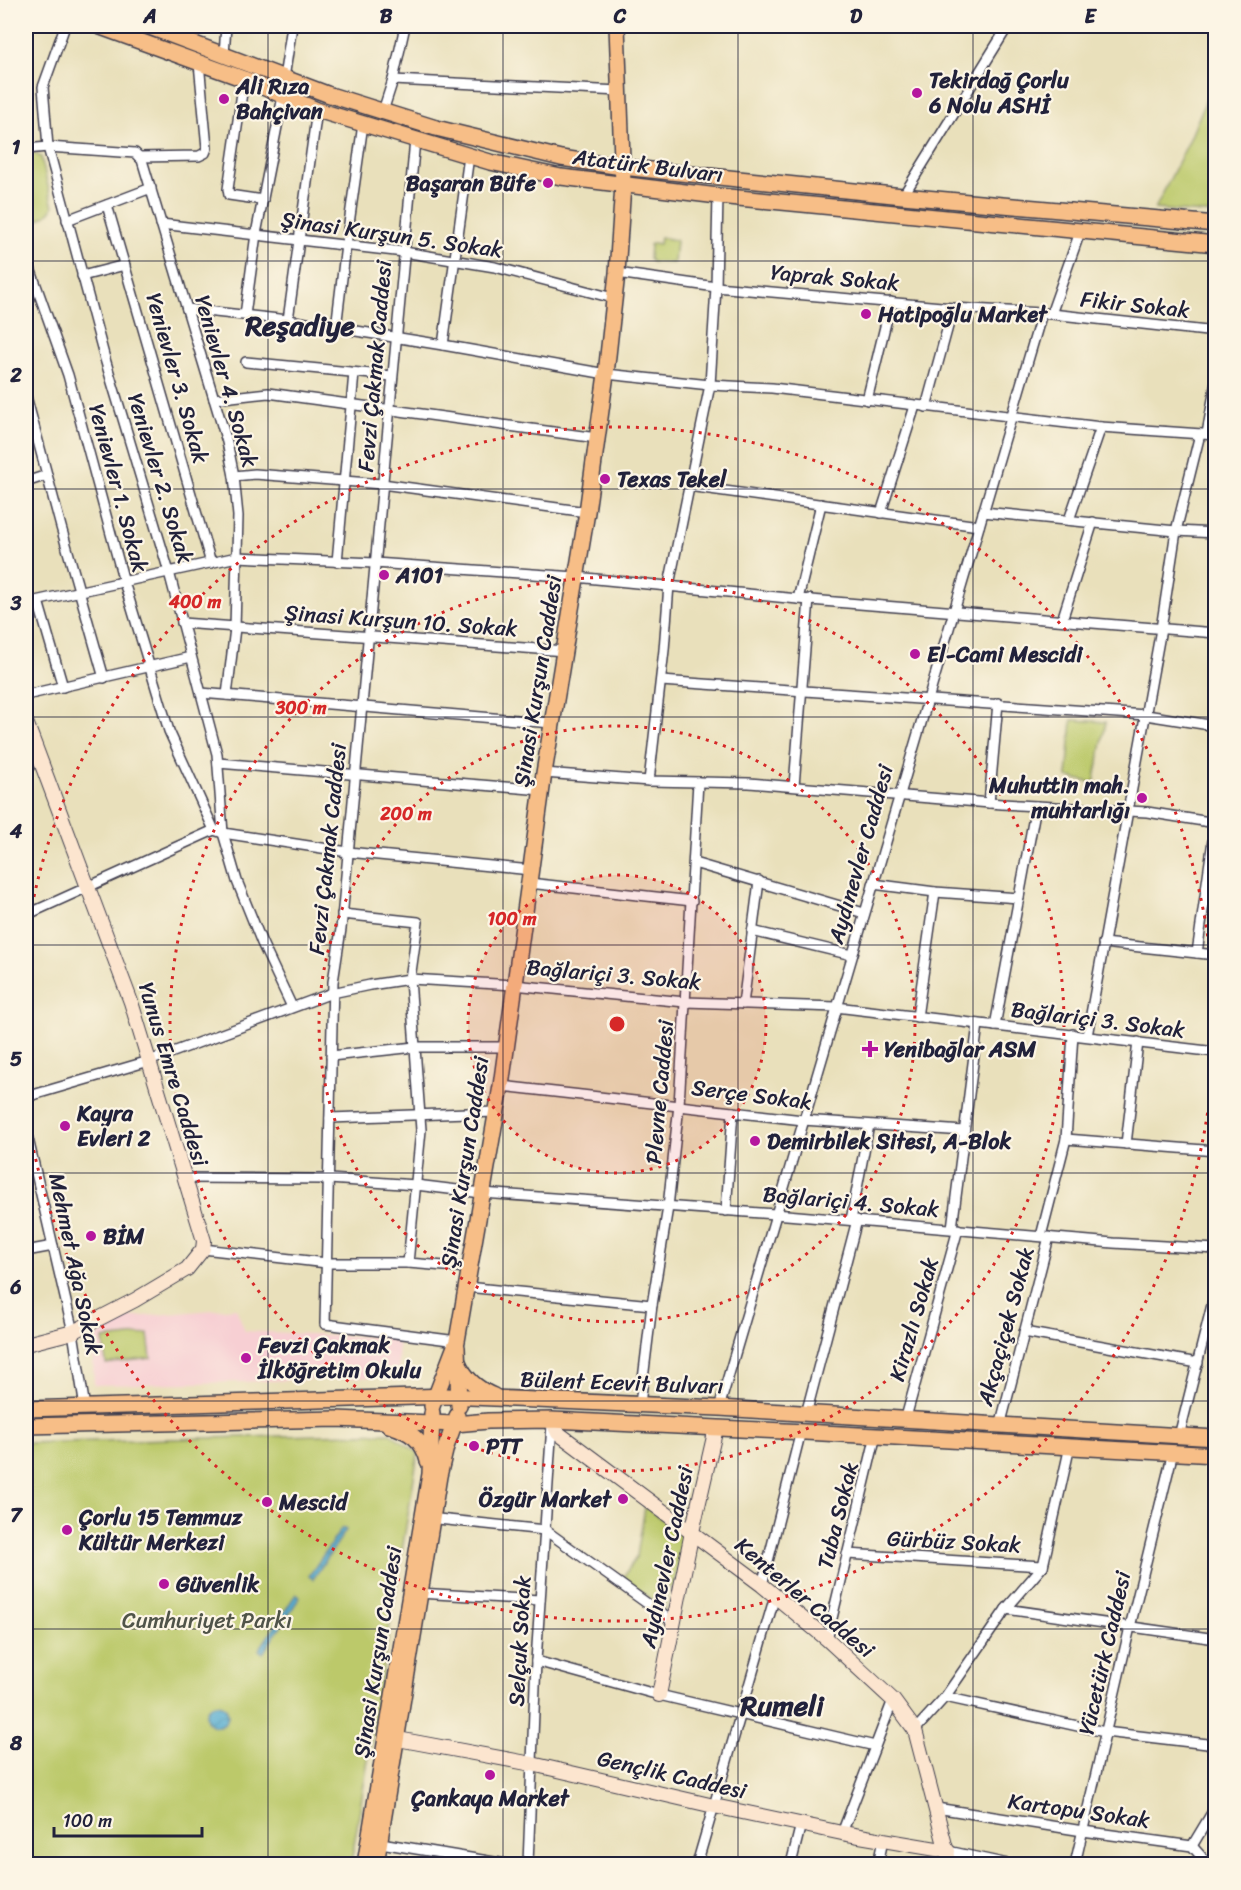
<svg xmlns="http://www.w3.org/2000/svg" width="1241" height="1890" viewBox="0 0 1241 1890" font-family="Sriracha,sans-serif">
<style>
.built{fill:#f7cfd3}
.green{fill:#bcc96b;stroke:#6f7653;stroke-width:1.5}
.water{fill:url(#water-waves);stroke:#3a6786;stroke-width:1.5}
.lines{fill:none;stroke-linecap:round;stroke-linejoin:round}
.street-casing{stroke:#403e4e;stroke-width:12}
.secondary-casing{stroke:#403e4e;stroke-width:16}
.primary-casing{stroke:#403e4e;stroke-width:18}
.street{stroke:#fff;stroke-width:9}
.secondary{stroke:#fce5cf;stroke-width:14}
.primary{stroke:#f7be87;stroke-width:15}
.grid{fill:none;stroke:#22223b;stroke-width:1.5;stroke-opacity:0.55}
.ring{fill:none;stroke:#d62828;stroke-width:3;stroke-dasharray:3 6}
.poi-dot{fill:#b5179e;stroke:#fcf5e5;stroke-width:2}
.labels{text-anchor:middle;stroke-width:4.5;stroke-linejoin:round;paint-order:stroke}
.poi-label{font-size:22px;font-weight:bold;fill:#22223b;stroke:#fcf5e5;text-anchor:start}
.street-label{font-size:22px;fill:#22223b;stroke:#fcf5e5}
.park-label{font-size:22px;fill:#505449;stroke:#fcf5e5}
.district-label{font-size:28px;font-weight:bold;fill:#22223b;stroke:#fcf5e5}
.centre{fill:#d62828;stroke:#fcf5e5;stroke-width:3}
.ring-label{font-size:18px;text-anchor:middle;font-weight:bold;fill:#d62828;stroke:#fcf5e5;stroke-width:4.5;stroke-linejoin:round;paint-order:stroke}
.neatline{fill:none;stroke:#22223b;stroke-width:2}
.grid-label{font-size:20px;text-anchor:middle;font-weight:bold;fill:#22223b}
</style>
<defs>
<pattern id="water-waves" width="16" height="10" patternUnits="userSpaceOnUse" patternTransform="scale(1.5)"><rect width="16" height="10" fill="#52acd0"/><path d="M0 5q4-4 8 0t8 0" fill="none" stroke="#448caa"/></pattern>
</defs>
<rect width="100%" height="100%" fill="#fcf5e5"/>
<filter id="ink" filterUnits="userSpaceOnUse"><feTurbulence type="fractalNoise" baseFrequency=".0167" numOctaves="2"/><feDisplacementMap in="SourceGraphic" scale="12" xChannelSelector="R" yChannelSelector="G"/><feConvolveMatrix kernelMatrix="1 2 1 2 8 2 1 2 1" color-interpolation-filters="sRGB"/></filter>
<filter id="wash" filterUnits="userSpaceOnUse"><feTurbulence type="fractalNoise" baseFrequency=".008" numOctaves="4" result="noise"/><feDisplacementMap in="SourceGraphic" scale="24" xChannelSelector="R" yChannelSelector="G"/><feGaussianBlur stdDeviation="1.35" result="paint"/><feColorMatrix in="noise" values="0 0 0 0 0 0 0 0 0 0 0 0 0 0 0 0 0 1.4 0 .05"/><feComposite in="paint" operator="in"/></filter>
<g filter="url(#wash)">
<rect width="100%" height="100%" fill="#e9e0bb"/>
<polygon class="built" points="236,1308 245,1331 398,1338 399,1376 243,1382 94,1385 92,1340 122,1318"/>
<g class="green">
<polygon points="1215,79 1215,214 1155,209 1189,141"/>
<path d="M32 152 41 157 53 207C49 216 35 223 26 221V155Z"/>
<polygon points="660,237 676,240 674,263 652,262 649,259 650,245 653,243 659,244"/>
<polygon points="1072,720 1106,722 1094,783 1067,777"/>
<polygon points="148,1334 151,1358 106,1364 103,1339"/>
<polygon points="390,1433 418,1453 351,1864 26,1864 26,1443"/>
<polygon points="645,1507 684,1535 675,1586 667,1588 665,1610 623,1577 637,1556"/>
</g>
<g class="water">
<polygon points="342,1528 346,1530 313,1579 309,1576"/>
<polygon points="296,1594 300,1597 263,1653 259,1650"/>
<circle cx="217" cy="1715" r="11"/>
</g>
</g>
<g filter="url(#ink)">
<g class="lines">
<g class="street-casing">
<g id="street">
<polyline points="65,26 43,87 48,147 105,359 169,572 217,754 223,833 237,881 262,943 292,1007"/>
<polyline points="224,55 226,26"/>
<polyline points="284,78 292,26"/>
<polyline points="244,79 228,189 229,195 263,200"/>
<polyline points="393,80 620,91"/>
<polyline points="383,111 393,80 405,26"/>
<polyline points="415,140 341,929 333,982 325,1324 457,1341"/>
<polyline points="26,149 48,147 135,153 142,160 227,442 234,476 238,516 235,628 227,695"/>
<polyline points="139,157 199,156 205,153 207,148 199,63"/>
<polyline points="903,196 1008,26"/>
<polyline points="107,205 211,563"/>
<polyline points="67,220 151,188"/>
<polyline points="161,224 404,252 495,267 613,298"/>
<polyline points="26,257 68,375 124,582 169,731 214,830"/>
<polyline points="617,273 716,287 953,308 1042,313 1216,332"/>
<polyline points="82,276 125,265"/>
<polyline points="187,309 288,320 443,345 606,374 710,385 772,388 1101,427 1216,435"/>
<polyline points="1051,314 1080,232"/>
<polyline points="245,315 256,234 283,96"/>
<polyline points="288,320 317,110"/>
<polyline points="336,328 346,245 363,124"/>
<polyline points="443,345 469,156"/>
<polyline points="246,362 392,376"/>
<polyline points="26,396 61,527 104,678"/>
<polyline points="214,399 268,393 597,438"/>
<polyline points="867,400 891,302"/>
<polyline points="926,407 953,308"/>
<polyline points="1207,434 1216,381"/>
<polyline points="234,476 255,474 382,484 587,512"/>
<polyline points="26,482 47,475"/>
<polyline points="688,486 979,526"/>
<polyline points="983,512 1176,531 1216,533"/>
<polyline points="881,513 915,406"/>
<polyline points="1069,520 1101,427"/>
<polyline points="337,562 354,373"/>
<polyline points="798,599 821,504"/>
<polyline points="38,601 63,687"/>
<polyline points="26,603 237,557 375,563 576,577 798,599 1216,633"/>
<polyline points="1062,620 1093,522"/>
<polyline points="182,623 565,651"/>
<polyline points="661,681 1146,715 1216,726"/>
<polyline points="201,693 552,723"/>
<polyline points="26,695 191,657"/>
<polyline points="218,763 542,790"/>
<polyline points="544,773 649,781 749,783 1002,804 1147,812 1216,823"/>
<polyline points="649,781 664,650 669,585 710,385 716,287 718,196"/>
<polyline points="794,786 809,599"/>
<polyline points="989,803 998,703"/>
<polyline points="694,863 864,913"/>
<polyline points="529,883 692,901"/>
<polyline points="873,884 935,892 1019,898"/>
<polyline points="342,914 418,922 410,979 421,1130 408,1263"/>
<polyline points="26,915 214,830 223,833 348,852 531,870"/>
<polyline points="752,931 852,955"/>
<polyline points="1103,943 1216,955"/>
<polyline points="1197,953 1216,819"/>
<polyline points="743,1004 759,881"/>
<polyline points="917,1017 935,892"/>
<polyline points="995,1026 1036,806"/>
<polyline points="1087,1036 1161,629 1176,531 1200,434"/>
<polyline points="331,1056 415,1047 505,1047"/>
<polyline points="501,1086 803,1120 964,1131"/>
<polyline points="26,1097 149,1061 332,993 370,985 410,979 514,985 685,1002 836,1007 1216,1052"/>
<polyline points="330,1118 495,1112"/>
<polyline points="26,1130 73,1332 85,1408"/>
<polyline points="1066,1139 1216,1151"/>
<polyline points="1126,1144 1138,1042"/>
<polyline points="184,1178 329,1179 416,1185 482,1193 775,1214 1113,1243 1216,1249"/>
<polyline points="726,1211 733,1112"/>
<polyline points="851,1220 869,1125"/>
<polyline points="952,1228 978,1024"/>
<polyline points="1041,1236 1066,1139 1073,1034"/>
<polyline points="203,1249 327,1263 408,1263 469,1268"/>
<polyline points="26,1251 53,1246"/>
<polyline points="466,1287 652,1305"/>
<polyline points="1024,1332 1198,1363"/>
<polyline points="640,1404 652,1305 668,1207 679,1105 698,782"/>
<polyline points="719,1408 1042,313"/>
<polyline points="806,1414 857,1220"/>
<polyline points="905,1421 958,1229"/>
<polyline points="1000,1426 1049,1237"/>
<polyline points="1179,1436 1216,1289"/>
<polyline points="428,1518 545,1530 673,1622"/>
<polyline points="847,1554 1043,1566 1070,1446"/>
<polyline points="762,1585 801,1431"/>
<polyline points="418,1593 540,1600"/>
<polyline points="1006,1609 1043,1566"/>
<polyline points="827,1639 876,1435"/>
<polyline points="536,1661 659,1695 875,1746"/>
<polyline points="945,1697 1105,1732 1216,1745"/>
<polyline points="915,1730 945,1697 1006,1609 1216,1639"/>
<polyline points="936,1808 1083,1831 1192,1846 1208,1864"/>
<polyline points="842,1833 893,1700"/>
<polyline points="375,1842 506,1864"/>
<polyline points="1192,1846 1216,1806"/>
<polyline points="948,1851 1008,1864"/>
<polyline points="528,1864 536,1661 552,1424"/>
<polyline points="697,1864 775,1596"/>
<polyline points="791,1864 801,1824"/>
<polyline points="878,1864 883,1840"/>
<polyline points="1075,1864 1130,1627 1173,1452"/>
</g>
</g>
<g class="secondary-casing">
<g id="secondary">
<polyline points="26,722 131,1002 204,1241 203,1249 187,1269 135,1300 73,1332 26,1344"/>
<polyline points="552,1420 558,1433 762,1585 827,1639 893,1700 915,1730 950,1864"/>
<polyline points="659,1695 692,1532 716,1428"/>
<polyline points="387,1737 532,1764 714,1806 842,1833 948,1851"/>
</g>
</g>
<g class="primary-casing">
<g id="primary">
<polyline points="98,26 244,79 317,110 490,162 561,177 718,196 1216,244"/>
<polyline points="147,26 327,94 436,128 561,158 622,167 903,196 1216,224"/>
<polyline points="457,1347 459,1406"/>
<path d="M458 1362C465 1379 477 1389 494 1396"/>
<polyline points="432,1406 457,1341 501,1086 544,773 587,512 606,374 617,273 623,185 617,26"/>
<polyline points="26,1409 447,1396 719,1408 1216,1438"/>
<path d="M389 1425C410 1431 423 1440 428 1461"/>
<polyline points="26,1426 336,1419 455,1424 488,1421 552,1420 805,1432 1216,1455"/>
<polyline points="365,1864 430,1474 432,1413"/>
<polyline points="376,1864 439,1476 446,1447 457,1416"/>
</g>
</g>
<use href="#street" class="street"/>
<use href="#secondary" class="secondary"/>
<use href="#primary" class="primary"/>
</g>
</g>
<path class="grid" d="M268 26V1864M503 26V1864M738 26V1864M973 26V1864M26 261H1216M26 489H1216M26 717H1216M26 945H1216M26 1173H1216M26 1401H1216M26 1629H1216"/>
<circle cx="617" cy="1024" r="149" fill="#d62828" fill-opacity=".12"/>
<g class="ring">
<circle cx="617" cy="1024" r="149"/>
<circle cx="617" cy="1024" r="298"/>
<circle cx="617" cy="1024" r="447"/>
<path d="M26 941A597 597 0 1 1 26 1107"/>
</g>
<g class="poi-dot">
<circle cx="917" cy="93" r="6"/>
<circle cx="224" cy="99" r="6"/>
<circle cx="548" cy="183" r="6"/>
<circle cx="866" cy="314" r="6"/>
<circle cx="605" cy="479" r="6"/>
<circle cx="384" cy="575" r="6"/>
<circle cx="915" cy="654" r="6"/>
<circle cx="1142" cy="798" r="6"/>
<path d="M867 1040h6v6h6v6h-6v6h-6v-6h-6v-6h6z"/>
<circle cx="65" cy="1126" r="6"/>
<circle cx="755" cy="1141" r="6"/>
<circle cx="91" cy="1236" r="6"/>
<circle cx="246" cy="1358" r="6"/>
<circle cx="474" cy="1446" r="6"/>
<circle cx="623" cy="1499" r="6"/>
<circle cx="267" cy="1502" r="6"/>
<circle cx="67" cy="1530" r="6"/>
<circle cx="164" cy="1584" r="6"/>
<circle cx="490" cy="1775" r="6"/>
</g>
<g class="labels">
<g class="poi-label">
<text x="929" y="88">Tekirdağ Çorlu<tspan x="929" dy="25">6 Nolu ASHİ</tspan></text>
<text x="236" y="94">Ali Rıza<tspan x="236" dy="25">Bahçivan</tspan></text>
<text x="536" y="191" text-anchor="end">Başaran Büfe</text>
<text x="878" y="322">Hatipoğlu Market</text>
<text x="617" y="487">Texas Tekel</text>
<text x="396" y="583">A101</text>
<text x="927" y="662">El-Cami Mescidi</text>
<text x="1130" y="793" text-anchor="end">Muhuttin mah.<tspan x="1130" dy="25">muhtarlığı</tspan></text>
<text x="884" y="1057">Yenibağlar ASM</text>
<text x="77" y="1121">Kayra<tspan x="77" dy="25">Evleri 2</tspan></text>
<text x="767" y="1149">Demirbilek Sitesi, A-Blok</text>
<text x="103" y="1244">BİM</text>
<text x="258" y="1353">Fevzi Çakmak<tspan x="258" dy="25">İlköğretim Okulu</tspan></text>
<text x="486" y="1454">PTT</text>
<text x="611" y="1507" text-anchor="end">Özgür Market</text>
<text x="279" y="1510">Mescid</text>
<text x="79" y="1525">Çorlu 15 Temmuz<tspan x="79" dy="25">Kültür Merkezi</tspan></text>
<text x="176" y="1592">Güvenlik</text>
<text x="490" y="1806" text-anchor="middle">Çankaya Market</text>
</g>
<g class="street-label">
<text transform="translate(648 165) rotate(7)" y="8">Atatürk Bulvarı</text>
<text transform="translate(392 234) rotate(8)" y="8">Şinasi Kurşun 5. Sokak</text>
<text transform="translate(835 277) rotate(5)" y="8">Yaprak Sokak</text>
<text transform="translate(1135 304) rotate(6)" y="8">Fikir Sokak</text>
<text transform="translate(374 366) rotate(-85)" y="8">Fevzi Çakmak Caddesi</text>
<text transform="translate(178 378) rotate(74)" y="8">Yenievler 3. Sokak</text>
<text transform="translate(227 381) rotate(74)" y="8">Yenievler 4. Sokak</text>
<text transform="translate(161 478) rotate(73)" y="8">Yenievler 2. Sokak</text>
<text transform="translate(119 488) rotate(75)" y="8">Yenievler 1. Sokak</text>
<text transform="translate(401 620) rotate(4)" y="8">Şinasi Kurşun 10. Sokak</text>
<text transform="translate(537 681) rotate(-81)" y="8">Şinasi Kurşun Caddesi</text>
<text transform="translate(327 849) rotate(-84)" y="8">Fevzi Çakmak Caddesi</text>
<text transform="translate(860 854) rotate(-74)" y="8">Aydınevler Caddesi</text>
<text transform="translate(614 974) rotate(5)" y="8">Bağlariçi 3. Sokak</text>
<text transform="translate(1098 1019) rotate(7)" y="8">Bağlariçi 3. Sokak</text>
<text transform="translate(174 1074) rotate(73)" y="8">Yunus Emre Caddesi</text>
<text transform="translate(659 1092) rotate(-85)" y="8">Plevne Caddesi</text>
<text transform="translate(752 1094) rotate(7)" y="8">Serçe Sokak</text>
<text transform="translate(464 1162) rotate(-81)" y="8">Şinasi Kurşun Caddesi</text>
<text transform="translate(851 1201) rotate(5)" y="8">Bağlariçi 4. Sokak</text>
<text transform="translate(76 1264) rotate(78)" y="8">Mehmet Ağa Sokak</text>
<text transform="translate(913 1319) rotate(-74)" y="8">Kirazlı Sokak</text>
<text transform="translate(1005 1326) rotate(-75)" y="8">Akçaçiçek Sokak</text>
<text transform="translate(622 1382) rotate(2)" y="8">Bülent Ecevit Bulvarı</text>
<text transform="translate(837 1515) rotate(-76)" y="8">Tuba Sokak</text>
<text transform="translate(954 1541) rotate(3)" y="8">Gürbüz Sokak</text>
<text transform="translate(666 1557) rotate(-78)" y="8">Aydınevler Caddesi</text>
<text transform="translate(805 1597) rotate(40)" y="8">Kenterler Caddesi</text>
<text transform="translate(519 1641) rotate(-87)" y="8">Selçuk Sokak</text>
<text transform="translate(377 1652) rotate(-81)" y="8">Şinasi Kurşun Caddesi</text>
<text transform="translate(1104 1653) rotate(-77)" y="8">Yücetürk Caddesi</text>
<text transform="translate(672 1774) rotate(13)" y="8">Gençlik Caddesi</text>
<text transform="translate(1079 1810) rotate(8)" y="8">Kartopu Sokak</text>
</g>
<g class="park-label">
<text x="207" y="1628">Cumhuriyet Parkı</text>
</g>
<g class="district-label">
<text x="300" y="335">Reşadiye</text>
<text x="782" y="1715">Rumeli</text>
</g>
</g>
<circle cx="617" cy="1024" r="9" class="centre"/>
<g class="ring-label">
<text x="195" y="608">400 m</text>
<text x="301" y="714">300 m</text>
<text x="406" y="820">200 m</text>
<text x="512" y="925">100 m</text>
</g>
<rect width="1241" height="1890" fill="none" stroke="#fcf5e5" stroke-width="66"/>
<path d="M54 1827v9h148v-9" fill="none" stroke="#22223b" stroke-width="3"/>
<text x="63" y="1827" font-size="18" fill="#22223b" stroke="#fcf5e5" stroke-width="4.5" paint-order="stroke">100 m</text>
<rect x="33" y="33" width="1175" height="1824" class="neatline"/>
<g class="grid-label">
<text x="150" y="23">A</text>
<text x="386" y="23">B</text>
<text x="620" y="23">C</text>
<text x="856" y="23">D</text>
<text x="1090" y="23">E</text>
<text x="16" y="154">1</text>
<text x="16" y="382">2</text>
<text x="16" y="610">3</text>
<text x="16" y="838">4</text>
<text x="16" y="1066">5</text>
<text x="16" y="1294">6</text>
<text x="16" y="1522">7</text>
<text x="16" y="1750">8</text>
</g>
</svg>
